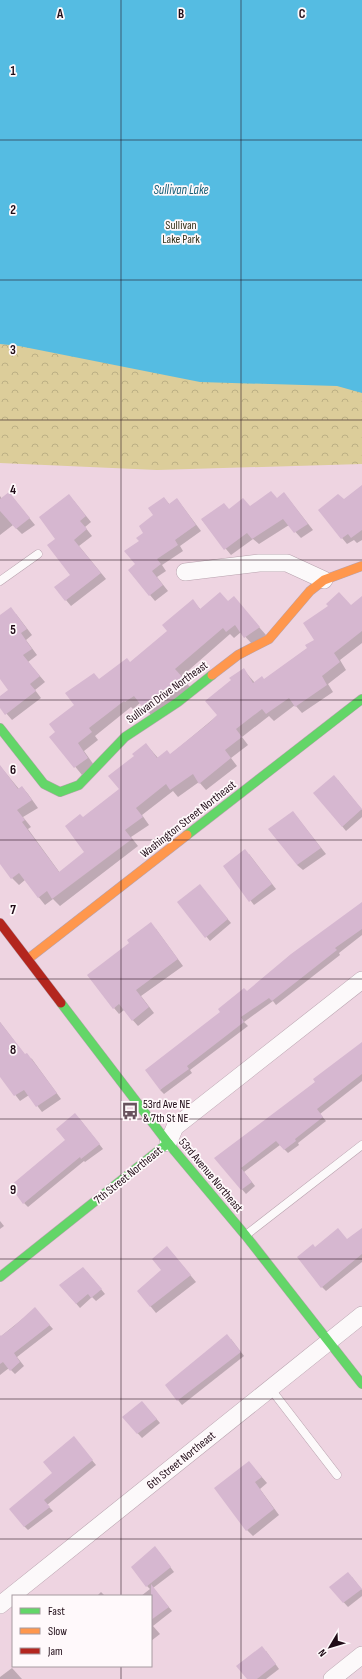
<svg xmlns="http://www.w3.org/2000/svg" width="362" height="1679" viewBox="0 0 362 1679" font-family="'Sofia Sans Condensed',sans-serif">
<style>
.park{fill:url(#park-crowns)}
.water{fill:#55bce2}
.shadow{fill:#0003}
.building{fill:#d6b7d0}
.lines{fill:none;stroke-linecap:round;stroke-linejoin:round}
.lane-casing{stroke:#b8a2ae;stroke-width:9}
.street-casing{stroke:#b8a2ae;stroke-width:18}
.fast-casing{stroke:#b8a2ae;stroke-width:10}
.slow-casing{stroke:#b8a2ae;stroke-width:10}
.jam-casing{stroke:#b8a2ae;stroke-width:10}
.lane{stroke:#fcf9fa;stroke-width:8}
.street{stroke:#fcf9fa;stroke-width:17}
.fast{stroke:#63d668;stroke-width:9}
.slow{stroke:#ff974d;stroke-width:9}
.jam{stroke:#b3261e;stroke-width:9}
.grid{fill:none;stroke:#200c17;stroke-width:1;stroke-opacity:0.55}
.labels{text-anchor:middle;stroke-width:3.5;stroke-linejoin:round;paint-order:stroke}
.park-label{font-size:12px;fill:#35341c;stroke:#fff9fb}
.street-label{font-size:12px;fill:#200c17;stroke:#fff9fb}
.poi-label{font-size:12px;fill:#200c17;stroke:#fff9fb;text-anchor:start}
.water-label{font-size:13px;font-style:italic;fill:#155e77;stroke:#fff9fb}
.grid-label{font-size:13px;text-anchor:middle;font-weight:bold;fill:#200c17;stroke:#fff9fb;stroke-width:3.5;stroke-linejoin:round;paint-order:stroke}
</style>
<defs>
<pattern id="park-crowns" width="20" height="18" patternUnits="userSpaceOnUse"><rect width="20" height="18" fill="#dccd9a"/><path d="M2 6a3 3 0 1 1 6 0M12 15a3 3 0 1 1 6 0" fill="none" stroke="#bcaf84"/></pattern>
</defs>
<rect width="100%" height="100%" fill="#eed4e1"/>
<polygon class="park" points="0,0 362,0 362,464 157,470 0,463"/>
<polygon class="water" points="0,0 362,0 362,393 337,386 200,382 19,346 0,344"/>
<g class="shadow">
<polygon points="9,493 35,525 22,534 13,525 0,535 0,496 2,499"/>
<polygon points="284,493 313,530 301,538 289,525 259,544 253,539 231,555 202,520 229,510 251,507 277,499"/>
<polygon points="362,493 362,540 357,543 354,540 347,544 319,510"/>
<polygon points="164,498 170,505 177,499 201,531 180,546 183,551 162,565 166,571 157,577 168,591 155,601 129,570 136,565 140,541"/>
<polygon points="74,501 91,522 85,527 92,536 79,546 106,579 71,606 66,600 71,575 57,539"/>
<polygon points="234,598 266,635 252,644 241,632 234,638 230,634 181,677 191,688 152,716 140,703 133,709 131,707 95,736 98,740 84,751 94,765 82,775 51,737 57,732 76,705 99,680 130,663 169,631 193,601 201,610 229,602"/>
<polygon points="362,602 362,643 340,660 346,670 328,684 333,692 302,713 295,705 274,721 269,716 242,737 248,745 231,758 237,766 206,790 199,782 178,797 173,791 142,815 149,825 131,837 138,846 60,906 53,899 45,905 25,880 19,885 12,878 0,862 0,766 19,789 22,787 28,794 38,808 23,817 31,827 28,829 60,873 86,852 84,818 120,790 135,757 146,744 158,758 170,755 218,715 243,669 255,683 264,680 308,648 351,606"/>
<polygon points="16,614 32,635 26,640 37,655 28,662 45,682 35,690 41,698 12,720 0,706 0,697 10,690 0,671 0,616"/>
<polygon points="338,780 362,810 362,817 346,831 315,793"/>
<polygon points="293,812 326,854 303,870 297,865"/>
<polygon points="249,854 276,889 254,905 224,866"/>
<polygon points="203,889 231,923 210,941 178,902"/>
<polygon points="362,903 362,935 339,953 340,955 276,1005 273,1001 244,1022 248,1026 190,1070 192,1073 164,1094 160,1090 247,992"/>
<polygon points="156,929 183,966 141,996 154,1013 138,1026 124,1010 119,1014 114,1008"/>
<polygon points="0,1022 25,1055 32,1059 61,1099 42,1112 29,1095 20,1101 0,1075"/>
<polygon points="362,1043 362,1081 320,1114 326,1121 298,1143 299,1145 288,1153 280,1145 244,1172 255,1186 246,1194 216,1159 316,1082"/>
<polygon points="79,1118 103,1149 85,1162 84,1161 28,1207 24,1203 67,1140"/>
<polygon points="0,1221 4,1226 0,1229"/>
<polygon points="362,1229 362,1262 326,1291 322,1287 316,1248 348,1240"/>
<polygon points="172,1253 196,1282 156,1313 138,1291 162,1271"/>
<polygon points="87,1272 105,1294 96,1301 92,1297 80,1308 61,1286"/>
<polygon points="35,1309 53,1329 17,1357 24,1366 15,1374 9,1368 0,1375 0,1337"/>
<polygon points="231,1339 244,1356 182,1405 166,1385"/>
<polygon points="142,1402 160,1423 142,1438 123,1417"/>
<polygon points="77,1442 96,1465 47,1505 53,1511 28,1530 24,1526 54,1473"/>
<polygon points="254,1468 267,1483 260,1489 279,1515 253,1536 247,1530"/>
<polygon points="159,1552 174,1572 153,1588 172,1611 153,1626 160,1634 151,1641 151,1596 141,1596 150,1589 147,1586"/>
<polygon points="352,1577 362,1590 362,1596 348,1607 330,1587"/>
<polygon points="101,1592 105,1596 97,1596"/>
<polygon points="266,1651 279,1669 266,1679 249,1679"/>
<polygon points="12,1668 22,1679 0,1679 0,1677"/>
</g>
<g class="building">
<polygon points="362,485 362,530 351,538 348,534 341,539 318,510 338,494 344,499"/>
<polygon points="271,491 277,498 284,492 308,524 294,533 283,519 252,539 247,533 224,550 201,519 224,503 229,509 243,498 250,506"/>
<polygon points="9,492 30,518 16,529 0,511 0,499"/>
<polygon points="69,494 86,516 80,521 87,529 74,540 101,573 65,601 54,587 70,575 47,545 55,539 39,517"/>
<polygon points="164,497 169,504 177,498 196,525 175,540 178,545 157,559 161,564 152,571 163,585 149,596 128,570 135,564 124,551 139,541 136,538 143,533 139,526 153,515 148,508"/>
<polygon points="220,592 228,601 234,596 260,627 244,638 235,625 226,632 223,628 175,669 185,680 171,692 169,690 144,709 134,696 125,702 124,701 89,728 92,732 78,743 88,758 74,768 49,737 55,732 49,724 74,705 65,693 94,673 99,679 127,658 130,662 167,631 162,625 193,599 200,609"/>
<polygon points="339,592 351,605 362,596 362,631 334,653 340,662 322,676 327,685 295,707 289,698 266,714 262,709 236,729 242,737 225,750 231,758 199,784 193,774 170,790 166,784 136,808 143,817 125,830 132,839 52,899 47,891 38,898 19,873 11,879 0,864 0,765 18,789 22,786 32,800 17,810 25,820 22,822 59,872 84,852 65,826 80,814 83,817 119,789 108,776 134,756 132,754 146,743 157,758 167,750 170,754 209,723 217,715 205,701 231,680 229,678 244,668 253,683 262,676 264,679 307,648 305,645 314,640 303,623 328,606 326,604"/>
<polygon points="11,607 27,629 21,633 32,649 23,655 40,676 30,684 36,691 5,715 0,708 0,696 8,690 0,679 0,615"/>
<polygon points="334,775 362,809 342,827 313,793"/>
<polygon points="293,811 321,848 297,865 268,829"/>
<polygon points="245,849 272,884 249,902 223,866"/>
<polygon points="200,884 228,919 205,938 177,902"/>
<polygon points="362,902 362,929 335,948 337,950 272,1001 269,998 241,1017 244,1022 187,1066 189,1069 160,1090 145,1070 220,1012 218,1009 244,988 247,991 291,954"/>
<polygon points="151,922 178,959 136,990 149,1007 132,1021 119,1004 113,1009 87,975 129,943 127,940"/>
<polygon points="0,1022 25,1054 27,1053 57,1093 36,1107 24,1090 14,1096 0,1077"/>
<polygon points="362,1042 362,1074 317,1109 323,1117 295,1139 296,1141 284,1150 276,1141 241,1168 252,1182 241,1190 214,1158 315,1082 313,1079"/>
<polygon points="75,1113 100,1144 81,1159 80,1157 23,1204 10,1186 65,1140 56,1129"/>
<polygon points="338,1228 347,1239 362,1228 362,1254 321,1288 297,1257 313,1244 315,1247"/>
<polygon points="167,1246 191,1275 150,1307 137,1291 161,1270 152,1259"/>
<polygon points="83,1267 102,1289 91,1298 88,1294 76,1304 59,1285"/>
<polygon points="35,1307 50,1325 14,1353 20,1362 10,1371 3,1362 0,1364 0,1335 1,1336 13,1327"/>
<polygon points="227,1334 241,1352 177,1401 165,1385"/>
<polygon points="142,1401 157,1419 137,1434 122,1417"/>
<polygon points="74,1436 93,1460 44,1500 50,1507 24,1527 9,1509 52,1473 43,1462"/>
<polygon points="249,1461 262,1477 255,1482 274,1509 246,1531 214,1488"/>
<polygon points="155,1546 171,1567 146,1587 131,1567"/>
<polygon points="348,1572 362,1589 343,1603 329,1587"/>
<polygon points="151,1584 169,1607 151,1620"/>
<polygon points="262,1646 276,1664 257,1679 247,1679 236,1666"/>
</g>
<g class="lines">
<g class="lane-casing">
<g id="lane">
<polyline points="0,581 38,554"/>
<polyline points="246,1235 362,1145"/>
<polyline points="270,1388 337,1475"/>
</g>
</g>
<g class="street-casing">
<g id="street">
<polyline points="185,572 259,563 287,563 324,580"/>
<polyline points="168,1143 175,1127 362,980"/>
<polyline points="0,1605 362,1315"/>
<polyline points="332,1679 362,1655"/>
</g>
</g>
<g class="fast-casing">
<g id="fast">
<polyline points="0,728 44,784 60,792 79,785 125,737 178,702 212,675"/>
<polyline points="187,835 362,699"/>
<polyline points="61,1003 168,1143 246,1236 362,1384"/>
<polyline points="0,1277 168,1143"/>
</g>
</g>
<g class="slow-casing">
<g id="slow">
<polyline points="212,675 238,655 269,639 310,591 324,580 362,566"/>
<polyline points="28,959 187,835"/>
</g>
</g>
<g class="jam-casing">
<polyline id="jam" points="0,923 61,1003"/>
</g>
<use href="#lane" class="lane"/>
<use href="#street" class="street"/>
<use href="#fast" class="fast"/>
<use href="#slow" class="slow"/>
<use href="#jam" class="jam"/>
</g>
<path class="grid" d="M121 0V1596M241 0V1679M0 140H362M0 280H362M0 420H362M0 560H362M0 700H362M0 840H362M0 979H362M0 1119H362M0 1259H362M0 1399H362M0 1539H362M121 1666V1679"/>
<defs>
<g id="bus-bare" transform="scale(1.38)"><path d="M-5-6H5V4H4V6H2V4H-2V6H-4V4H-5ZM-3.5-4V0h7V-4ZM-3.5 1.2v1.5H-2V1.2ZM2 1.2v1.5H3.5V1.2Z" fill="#68525e" stroke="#fff9fb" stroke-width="2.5" paint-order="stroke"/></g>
</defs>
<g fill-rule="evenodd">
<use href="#bus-bare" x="130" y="1111"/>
</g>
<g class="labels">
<g class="park-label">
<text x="181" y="229">Sullivan<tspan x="181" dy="14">Lake Park</tspan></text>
</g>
<g class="street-label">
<text transform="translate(167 692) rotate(-36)" y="4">Sullivan Drive Northeast</text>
<text transform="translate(188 819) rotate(-38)" y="4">Washington Street Northeast</text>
<text transform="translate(128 1175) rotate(-39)" y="4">7th Street Northeast</text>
<text transform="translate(211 1175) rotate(50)" y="4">53rd Avenue Northeast</text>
<text transform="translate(181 1460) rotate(-39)" y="4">6th Street Northeast</text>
</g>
<g class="poi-label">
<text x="143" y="1108">53rd Ave NE<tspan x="143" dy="14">&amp; 7th St NE</tspan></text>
</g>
<g class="water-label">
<text x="181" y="194">Sullivan Lake</text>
</g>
</g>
<g class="grid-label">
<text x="60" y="18">A</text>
<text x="181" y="18">B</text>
<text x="302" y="18">C</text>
<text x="13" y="75">1</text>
<text x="13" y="214">2</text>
<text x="13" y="354">3</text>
<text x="13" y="494">4</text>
<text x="13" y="634">5</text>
<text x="13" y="774">6</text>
<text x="13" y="914">7</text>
<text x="13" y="1054">8</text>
<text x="13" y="1194">9</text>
</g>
<rect x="12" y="1595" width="140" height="72" fill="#fff9fb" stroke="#a69aa0"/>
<rect x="20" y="1608" width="20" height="6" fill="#63d668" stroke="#a69aa0"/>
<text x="48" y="1615" font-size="12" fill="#200c17">Fast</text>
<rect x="20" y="1628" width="20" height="6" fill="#ff974d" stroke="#a69aa0"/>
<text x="48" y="1635" font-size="12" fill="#200c17">Slow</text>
<rect x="20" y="1648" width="20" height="6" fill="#b3261e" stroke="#a69aa0"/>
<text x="48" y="1655" font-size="12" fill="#200c17">Jam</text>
<g transform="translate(330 1647) rotate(232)" stroke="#fff9fb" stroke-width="3" paint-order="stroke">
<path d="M0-3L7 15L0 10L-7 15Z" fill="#200c17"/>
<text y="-6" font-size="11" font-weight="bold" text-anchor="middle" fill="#200c17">N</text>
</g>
</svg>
